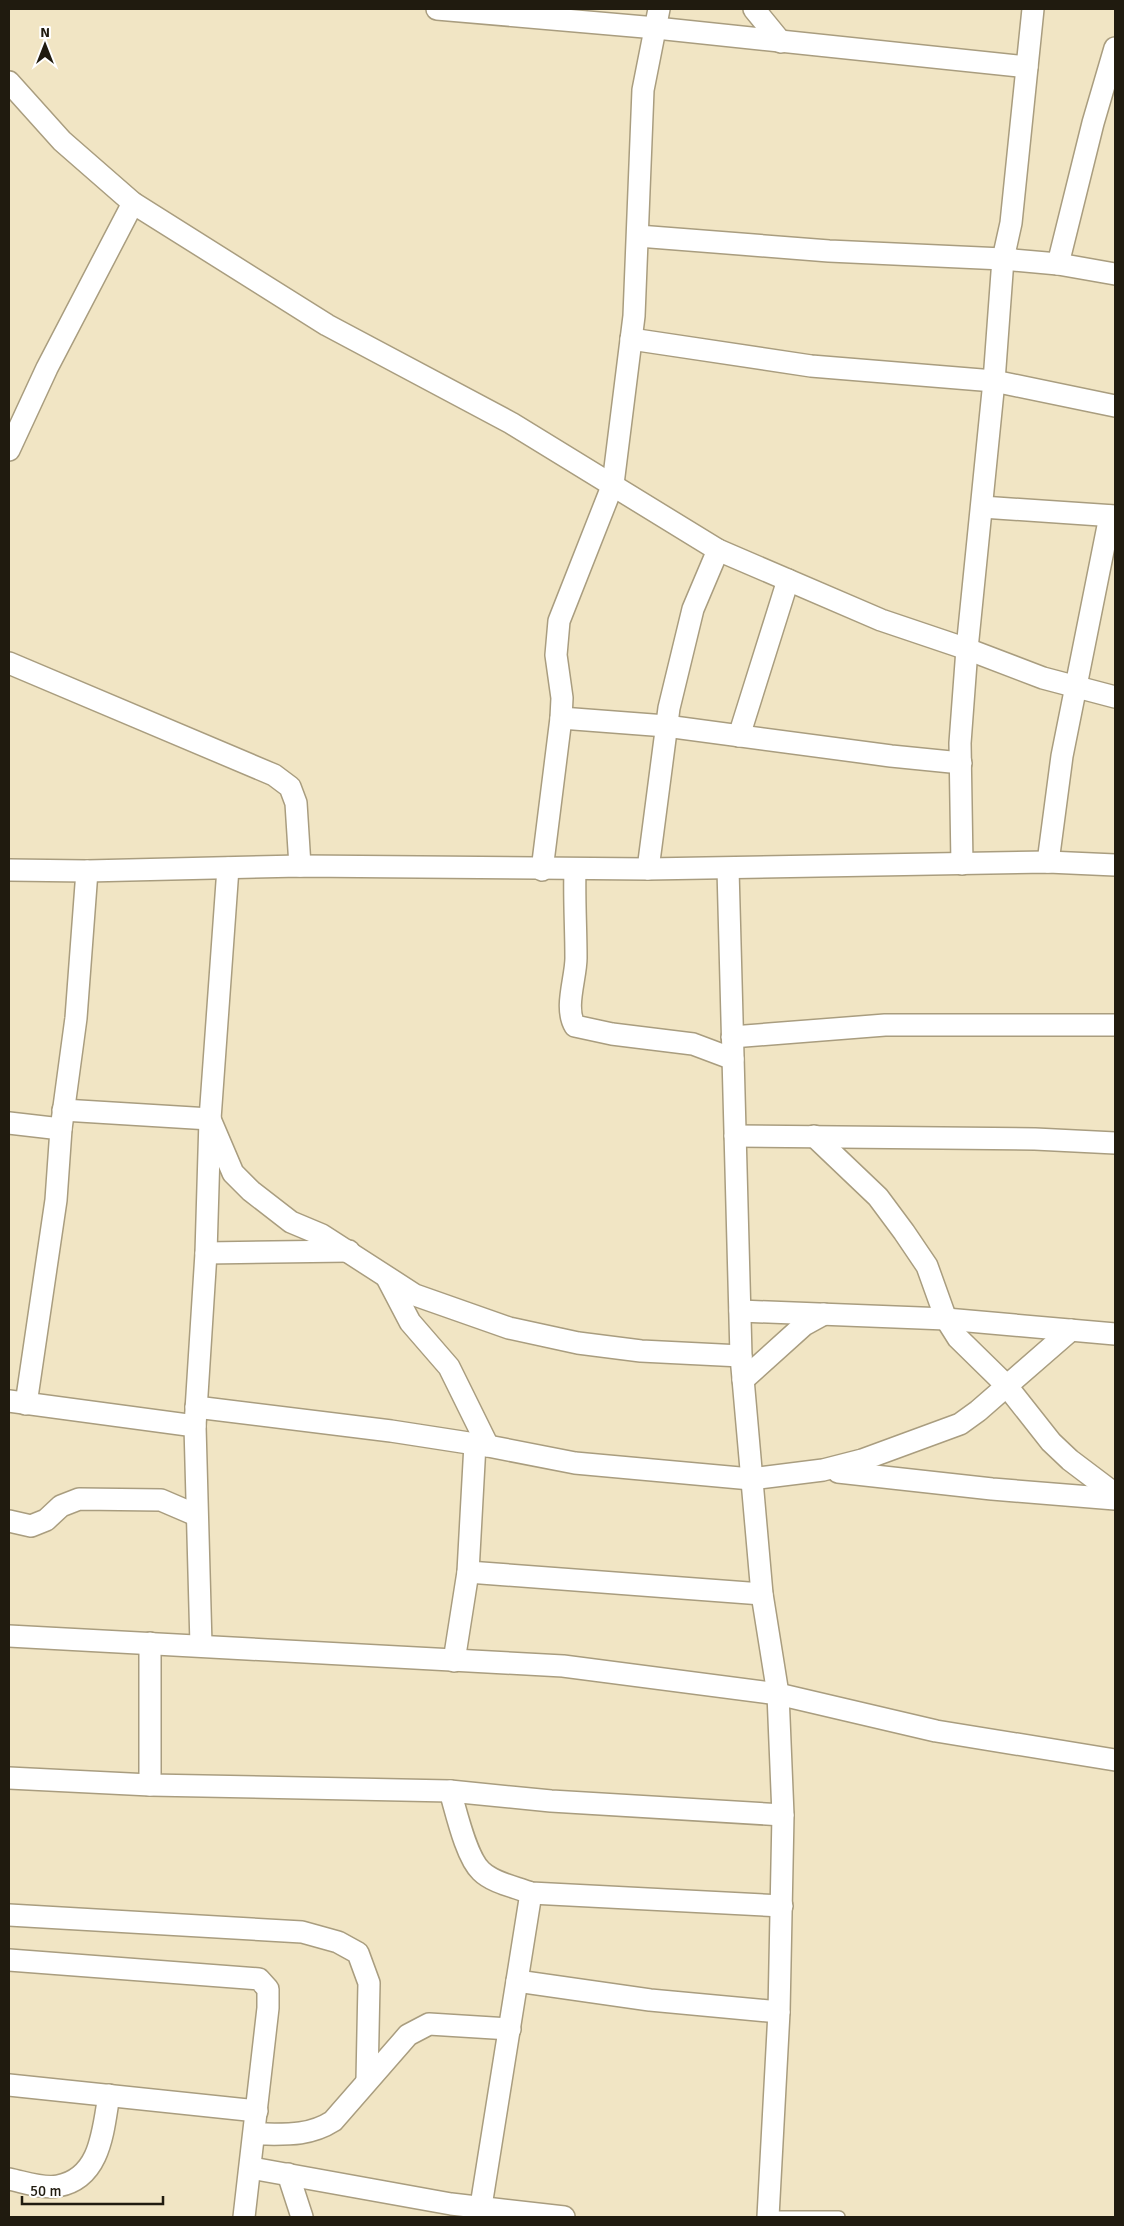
<svg xmlns="http://www.w3.org/2000/svg" width="1124" height="2226" viewBox="0 0 1124 2226" font-family="Signika,sans-serif">
<style>
.lines{fill:none;stroke-linecap:round;stroke-linejoin:round}
.lane-casing{stroke:#a99d7f;stroke-width:14}
.street-casing{stroke:#a99d7f;stroke-width:24}
.lane{stroke:#fff;stroke-width:11}
.street{stroke:#fff;stroke-width:21}
</style>
<rect width="100%" height="100%" fill="#f1e5c4"/>
<g class="lines">
<g class="lane-casing">
<polyline id="lane" points="768,2217 839,2217"/>
</g>
<g class="street-casing">
<g id="street">
<polyline points="437,9 656,28 1027,67"/>
<polyline points="754,9 781,42"/>
<polyline points="9,82 62,141 133,203 327,325 511,423 718,550 881,620 967,649 1043,678 1115,697"/>
<polyline points="638,236 829,251 1003,259 1058,264 1115,274"/>
<polyline points="1058,264 1093,123 1115,48"/>
<polyline points="631,339 811,366 994,381 1115,406"/>
<polyline points="9,450 47,368 133,203"/>
<polyline points="982,507 1115,516"/>
<polyline points="9,663 274,775 290,787 296,803 300,866"/>
<polyline points="561,718 666,726 891,756 961,763"/>
<polyline points="739,736 788,580"/>
<polyline points="1048,862 1062,756 1110,516"/>
<polyline points="962,864 960,743 967,649 994,381 1003,259 1011,223 1033,9"/>
<path d="M575 869C574 899 576 928 576 958 576 978 564 1008 575 1026L612 1034 693 1044 733 1059"/>
<polyline points="648,869 669,708 693,609 718,550"/>
<polyline points="728,869 741,1356 762,1594 778,1694 783,1815 779,2012 768,2217"/>
<polyline points="9,870 87,871 300,866 648,869 1048,862 1115,865"/>
<polyline points="542,870 561,718 562,698 556,655 559,621 613,484 634,316 643,90 659,9"/>
<polyline points="732,1037 885,1025 1115,1025"/>
<polyline points="63,1110 210,1119 233,1173 251,1191 291,1222 322,1235 415,1295 509,1328 578,1343 641,1351 741,1356"/>
<polyline points="9,1123 61,1129"/>
<polyline points="735,1136 1035,1139 1115,1143"/>
<polyline points="814,1136 878,1197 904,1232 927,1266 946,1319 958,1338 1006,1385 1051,1442 1070,1460 1115,1494"/>
<polyline points="206,1253 349,1251"/>
<polyline points="387,1278 410,1322 449,1367 488,1446"/>
<polyline points="740,1311 946,1319 1115,1334"/>
<polyline points="743,1380 804,1325 824,1314"/>
<polyline points="9,1401 195,1426"/>
<polyline points="26,1404 56,1200 61,1129 76,1018 87,871"/>
<polyline points="196,1407 391,1431 488,1446 575,1463 751,1479 823,1470 862,1460 960,1424 978,1411 1071,1330"/>
<polyline points="838,1472 992,1489 1115,1499"/>
<polyline points="9,1521 31,1526 46,1520 61,1506 79,1499 161,1500 196,1515"/>
<polyline points="468,1572 762,1594"/>
<polyline points="9,1636 563,1666 778,1694 936,1731 1115,1760"/>
<polyline points="150,1643 150,1785"/>
<polyline points="201,1645 195,1426 206,1253 210,1119 228,868"/>
<polyline points="454,1661 468,1572 475,1444"/>
<polyline points="9,1778 150,1785 450,1791 551,1801 783,1815"/>
<path d="M450 1791C456 1811 466 1857 481 1871 493 1883 516 1887 531 1893L782 1906"/>
<polyline points="9,1915 302,1932 338,1942 358,1953 369,1983 367,2080"/>
<polyline points="9,1960 259,1979 268,1989 268,2008 244,2217"/>
<polyline points="517,1981 650,2000 779,2012"/>
<polyline points="9,2085 257,2111"/>
<path d="M255 2134C283 2134 308 2137 333 2121L408 2035 429 2024 510 2029"/>
<polyline points="251,2168 451,2204 564,2217"/>
<polyline points="288,2174 302,2217"/>
<path d="M9 2179C24 2182 43 2189 58 2186 101 2178 103 2130 109 2095"/>
<polyline points="481,2206 531,1893"/>
</g>
</g>
<use href="#lane" class="lane"/>
<use href="#street" class="street"/>
</g>
<rect width="1124" height="2226" fill="none" stroke="#201b0f" stroke-width="20"/>
<g transform="translate(45 45)" stroke="#ffffff" stroke-width="4" paint-order="stroke">
<path d="M0-4L9 19L0 12L-9 19Z" fill="#201b0f"/>
<text y="-8" font-size="14" font-weight="bold" text-anchor="middle" fill="#201b0f">N</text>
</g>
<path d="M22 2196v8h141v-8" fill="none" stroke="#201b0f" stroke-width="2.5"/>
<text x="30" y="2196" font-size="15" fill="#201b0f" stroke="#ffffff" stroke-width="4" paint-order="stroke">50 m</text>
</svg>
